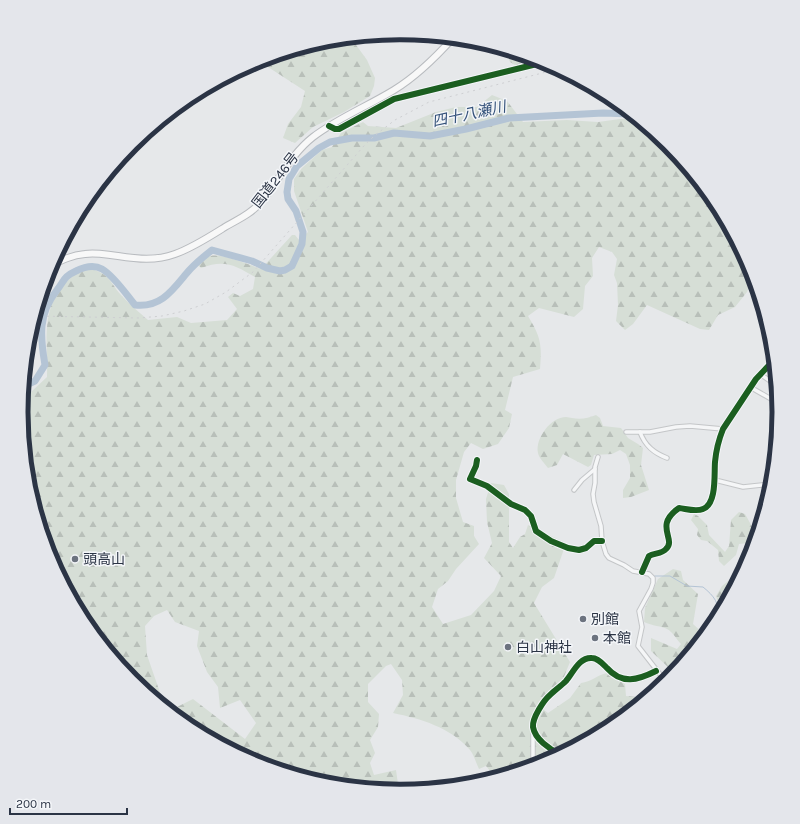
<svg xmlns="http://www.w3.org/2000/svg" width="800" height="824" viewBox="0 0 800 824" font-family="Karla,'Noto Sans JP',sans-serif">
<style>
.forest{fill:url(#forest-firs)}
.lines{fill:none;stroke-linecap:round;stroke-linejoin:round}
.stream{stroke:#b4c4d5;stroke-width:1}
.river{stroke:#b4c4d5;stroke-width:7}
.minor-casing{stroke:#c4c6c8;stroke-width:5.5}
.tertiary-casing{stroke:#c4c6c8;stroke-width:6}
.trunk-casing{stroke:#b8bbbf;stroke-width:8}
.minor{stroke:#f5f6f7;stroke-width:3.5}
.tertiary{stroke:#f5f6f7;stroke-width:4.5}
.trunk{stroke:#f8f8f8;stroke-width:6}
.rail{stroke:#cecfd2;stroke-width:1;stroke-dasharray:2 4;stroke-linecap:butt}
.cycleway-casing{stroke:#f4f6f9;stroke-width:8}
.cycleway{stroke:#1b5e20;stroke-width:6}
.poi-dot{fill:#6c737f;stroke:#f4f6f9;stroke-width:1.5}
.labels{text-anchor:middle;stroke-width:3;stroke-linejoin:round;paint-order:stroke}
.street-label{font-size:14px;fill:#2b3445;stroke:#f4f6f9}
.poi-label{font-size:14px;fill:#2b3445;stroke:#f4f6f9;text-anchor:start}
.water-label{font-size:15px;font-style:italic;fill:#34527a;stroke:#f4f6f9}
.rim{fill:none;stroke:#2b3445;stroke-width:5}
</style>
<defs>
<pattern id="forest-firs" width="22" height="20" patternUnits="userSpaceOnUse"><rect width="22" height="20" fill="#d6ded6"/><path d="M5 1l3.5 6h-7zM16 11l3.5 6h-7z" fill="#b8bfb9"/></pattern>
</defs>
<rect width="100%" height="100%" fill="#e6e8ea"/>
<g class="forest">
<polygon points="351,38 367,60 375,78 374,86 370,96 344,112 313,127 295,143 283,138 288,124 301,107 305,91 268,67 250,65 255,62 326,40"/>
<polygon points="511,52 542,61 515,65 510,62 508,57"/>
<path d="M492 95 507 101 523 122 567 120 598 122 620 119 637 118 668 144 715 202 750 267 753 276 747 292 735 307 718 315 709 330 700 329 647 305 633 324 625 330 616 321 618 305 617 283 614 275 617 259 612 252 599 247 592 258 593 276 585 286 583 309 574 317 539 308 528 316C541 337 542 345 540 369L513 377 505 410 512 414 509 428 498 444 483 449 471 443 464 452 456 480V498L463 522 474 526V536L479 544 456 569 448 581 438 589 432 607 443 624 471 615 494 591 501 576 484 558 492 543 487 522 486 499 491 483 504 485 509 494V542L513 548 520 537 525 534 528 525 566 543 554 578 542 587 534 603 570 662 563 679 540 707 548 713 570 698 581 683C591 682 597 675 607 673L625 684 626 696 647 698 610 727 545 762 495 777 486 766 479 769C476 763 474 755 470 750 450 727 421 719 393 713L403 695 402 680 391 664 386 666 368 684V702L379 714 378 727 370 740 375 753 370 763 374 775 396 770 399 791 326 784 255 762 189 727 169 711 193 699 245 739 256 723 240 700 220 708 218 687 207 672 197 646 199 631 175 622 167 610 154 616 145 626 147 655 165 707 132 680 85 622 50 557 28 486 21 412 23 396 31 392 47 377C48 339 39 303 73 276 85 267 91 267 103 274 111 279 115 289 121 295 129 304 139 312 148 320L177 317 191 323 227 320 237 309 228 297 233 293 240 296 253 289 255 277C235 265 224 259 201 268L198 265C202 261 206 257 211 256 221 253 250 265 261 269L292 235H295L299 240 308 232 294 191V179L302 168 322 150 332 147 341 133 363 122 368 126 396 128 436 112 456 107H477Z"/>
<path d="M596 415 600 418 603 426 621 428 628 438 638 444 643 448 641 465 649 490 631 497 623 498V490L630 478V465L626 454 620 450 612 454 594 455 591 465 588 467 563 454 557 465 548 468C545 464 539 458 538 453 535 438 551 417 566 417 568 417 570 418 572 418 581 420 588 418 596 415Z"/>
<path d="M739 512 745 514C749 521 756 532 755 540 754 556 730 595 721 611L716 596 722 586 733 577 743 561 750 548 749 543 739 544 736 555 724 566 719 561 718 550 707 541 701 540 697 535 698 529 691 520 694 514 698 516 707 525 709 535 725 552 729 546 731 520Z"/>
<path d="M673 569 681 571 683 580 698 594 693 624 705 635 678 668 670 669 651 651V638L677 649 681 644C676 639 673 632 667 629 662 626 652 626 644 622L645 608 658 579Z"/>
</g>
<g class="lines">
<path class="stream" d="M655 576H670L687 586 703 587C714 596 720 603 718 618"/>
<path class="river" d="M24 386 35 381 45 365C40 336 38 314 57 290 65 280 63 277 76 271 84 267 93 264 102 269 114 276 126 294 135 305 160 308 172 291 186 274 194 264 203 257 212 250L252 261 267 268 280 271 285 270 292 266 302 244 303 232 296 211 288 199 287 192 289 179 297 166 319 148 330 142 352 138H374L394 133 430 136 466 129 509 118 603 113 631 114"/>
<g class="minor-casing">
<g id="minor">
<polyline points="516,69 519,66 538,60"/>
<polyline points="760,374 776,385"/>
<polyline points="750,387 778,403"/>
<polyline points="626,432 650,432 676,427 690,426 723,429"/>
<path d="M640 432C645 446 654 453 667 458"/>
<polyline points="598,457 595,467 595,483 593,494 594,502 601,526 602,541 606,554 609,558 624,565 633,571 649,574 653,578 653,583 651,589 639,611 642,627 638,646 666,682"/>
<polyline points="477,460 476,466 470,479 487,486 511,504 525,510 531,516 536,531 551,541 568,548 579,550 586,548 594,541 602,541"/>
<polyline points="715,480 743,487 772,484"/>
<polyline points="768,484 774,462"/>
<polyline points="574,490 582,480 595,469"/>
<path d="M642 572 649 556C654 553 662 554 666 549 677 539 653 526 679 508 687 509 696 512 703 509 717 504 714 474 715 462 716 451 719 439 723 429L756 379 774 360"/>
<polyline points="533,728 533,766"/>
<path d="M560 754C549 749 535 739 533 727 532 718 544 700 550 695 555 690 561 686 566 681 573 673 579 657 592 658 598 658 603 664 607 668 622 685 638 680 656 671"/>
</g>
</g>
<g class="tertiary-casing">
<polyline id="tertiary" points="329,126 335,129 339,129 394,99 545,62"/>
</g>
<g class="trunk-casing">
<path id="trunk" d="M51 266C62 260 72 255 85 254 96 252 107 255 118 256 137 259 156 261 175 254 192 248 209 237 225 227 237 220 251 214 260 203 279 181 290 155 313 137 338 118 368 106 394 90 417 76 435 58 453 38"/>
</g>
<use href="#minor" class="minor"/>
<use href="#tertiary" class="tertiary"/>
<use href="#trunk" class="trunk"/>
<polyline class="rail" points="35,316 139,318 162,316 184,311 205,304 226,292 253,272 363,147 374,136 395,120 429,102 558,69"/>
<g class="cycleway-casing">
<g id="cycleway">
<polyline points="329,126 335,129 339,129 394,99 545,62"/>
<polyline points="477,460 476,466 470,479 487,486 511,504 525,510 531,516 536,531 551,541 568,548 579,550 586,548 594,541 602,541"/>
<path d="M642 572 649 556C654 553 662 554 666 549 677 539 653 526 679 508 687 509 696 512 703 509 717 504 714 474 715 462 716 451 719 439 723 429L756 379 774 360"/>
<path d="M560 754C549 749 535 739 533 727 532 718 544 700 550 695 555 690 561 686 566 681 573 673 579 657 592 658 598 658 603 664 607 668 622 685 638 680 656 671"/>
</g>
</g>
<use href="#cycleway" class="cycleway"/>
</g>
<g class="poi-dot">
<circle cx="75" cy="559" r="4"/>
<circle cx="583" cy="619" r="4"/>
<circle cx="595" cy="638" r="4"/>
<circle cx="508" cy="647" r="4"/>
</g>
<g class="labels">
<g class="street-label">
<text transform="translate(275 180) rotate(-52)" y="5">国道246号</text>
</g>
<g class="poi-label">
<text x="83" y="564">頭高山</text>
<text x="591" y="624">別館</text>
<text x="603" y="643">本館</text>
<text x="516" y="652">白山神社</text>
</g>
<g class="water-label">
<text transform="translate(469 114) rotate(-12)" y="5">四十八瀬川</text>
</g>
</g>
<path d="M0 0H800V824H0ZM28 412a372 372 0 1 1 744 0a372 372 0 1 1-744 0Z" fill="#e4e6eb" fill-rule="evenodd"/>
<path class="rim" d="M28 412a372 372 0 1 1 744 0a372 372 0 1 1-744 0Z"/>
<path d="M10 808v6h117v-6" fill="none" stroke="#2b3445" stroke-width="2"/>
<text x="16" y="808" font-size="12" fill="#2b3445" stroke="#f4f6f9" stroke-width="3" paint-order="stroke">200 m</text>
</svg>
